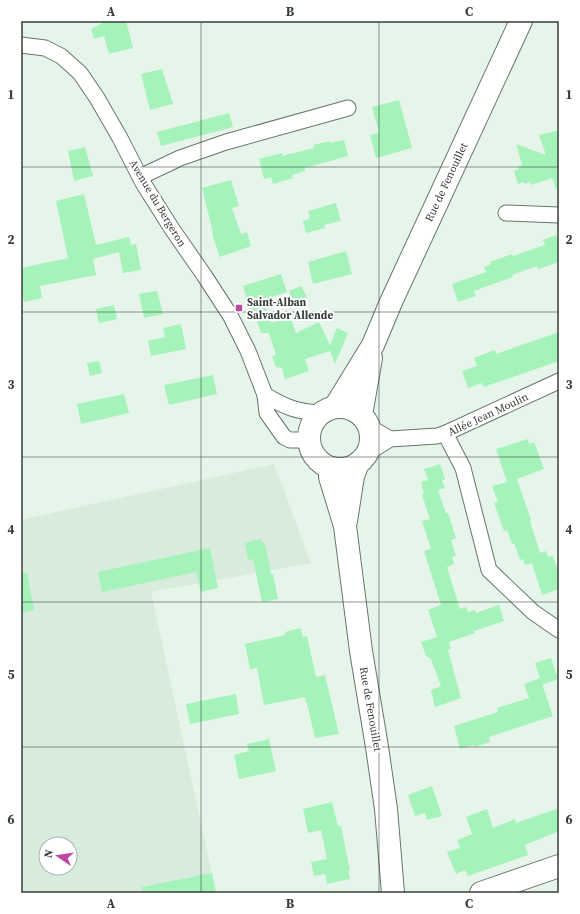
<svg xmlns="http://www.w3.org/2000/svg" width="580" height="914" viewBox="0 0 580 914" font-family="'Source Serif 4',serif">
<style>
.built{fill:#d7ecdc;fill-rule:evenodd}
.building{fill:#a5f2ba}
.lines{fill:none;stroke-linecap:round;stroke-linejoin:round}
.street-casing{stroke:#68756b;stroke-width:17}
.secondary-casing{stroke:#68756b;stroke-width:24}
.street{stroke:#fff;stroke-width:15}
.secondary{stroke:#fff;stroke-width:22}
.grid{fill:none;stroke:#383e39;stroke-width:1;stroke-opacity:0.55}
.poi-dot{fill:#bc4aa5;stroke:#fff;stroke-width:1.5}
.labels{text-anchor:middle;stroke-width:4;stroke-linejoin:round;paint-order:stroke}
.street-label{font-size:11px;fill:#383e39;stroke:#fff}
.poi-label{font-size:11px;font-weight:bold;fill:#383e39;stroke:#fff;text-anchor:start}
.neatline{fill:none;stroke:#383e39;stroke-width:1.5}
.grid-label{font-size:13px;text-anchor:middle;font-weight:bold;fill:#383e39}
</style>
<rect width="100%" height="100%" fill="#e6f5ea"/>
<path class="built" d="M274 464 311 563 151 592 216 893H21V520ZM46 844H70V868H46Z"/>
<g class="building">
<polygon points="106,21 126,21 133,48 109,54 104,36 94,39 91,29"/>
<polygon points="162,69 173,104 150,110 141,74"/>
<polygon points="399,100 412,148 376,158 370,135 379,133 372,107"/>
<polygon points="229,113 233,127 161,146 157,132"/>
<polygon points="559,130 559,189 556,189 552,178 531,185 531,182 525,184 524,182 518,184 514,171 519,169 518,167 522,165 516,144 546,155 539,135"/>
<polygon points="344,140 348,156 305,168 305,171 292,175 293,178 273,184 271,177 264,179 259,159 282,153 282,156 314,148 313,145 330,141 330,143"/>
<polygon points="85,147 93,176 74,181 68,151"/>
<polygon points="231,180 239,206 232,208 241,234 247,232 251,246 220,257 212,234 213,233 202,188"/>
<polygon points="84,194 96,245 129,237 131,245 136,244 141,270 123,273 119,252 93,259 96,275 40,286 42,298 24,302 21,289 21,268 68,258 56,201"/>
<polygon points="336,203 341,221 324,225 325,228 306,233 303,221 310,219 308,211"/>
<polygon points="556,235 559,242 559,262 538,269 537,266 512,275 513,277 474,291 476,296 458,302 452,284 486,272 484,267 491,264 490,262 512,254 513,256 545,245 543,240"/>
<polygon points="346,251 352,274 313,284 308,262"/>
<polygon points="281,274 287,292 263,300 271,323 290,317 296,333 319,322 330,345 337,328 348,333 335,364 330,351 305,359 309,371 285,379 282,368 276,367 272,356 276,355 269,333 261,333 253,309 250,309 243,286"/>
<polygon points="301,286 307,297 292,302 289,291"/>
<polygon points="157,291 163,314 144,318 139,294"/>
<polygon points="114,305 117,319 99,323 96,309"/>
<polygon points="181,324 186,349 151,356 148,341 165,337 163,328"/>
<polygon points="559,332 559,361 484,387 482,383 468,388 462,371 477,366 474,358 495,350 496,354"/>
<polygon points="99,361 102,373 90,376 87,363"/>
<polygon points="213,375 217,394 169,405 164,385"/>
<polygon points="124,394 129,413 81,424 77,404"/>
<polygon points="528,439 529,444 534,442 544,469 517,479 531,520 530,521 540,553 546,551 548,557 553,556 559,574 559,589 542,595 532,563 525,565 523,559 520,560 514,543 512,544 507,530 504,531 494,503 498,502 492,486 507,482 496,449"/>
<polygon points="440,464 445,479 442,481 445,488 438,490 446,513 448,513 456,538 451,540 456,556 452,557 454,564 447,567 460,609 466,607 468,612 475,610 476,613 499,605 504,621 474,631 475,633 449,642 451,649 448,650 461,698 435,707 431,690 441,686 431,659 426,656 421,642 437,637 428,610 441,605 424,551 431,549 422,521 430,519 422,495 424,494 421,482 428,480 424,469"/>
<polygon points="261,539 262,543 265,543 271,574 273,574 278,599 262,602 253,559 248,560 245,543"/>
<polygon points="210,548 218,588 201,592 196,572 102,592 98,572"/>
<polygon points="27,573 34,610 21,613 21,574"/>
<polygon points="301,628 303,637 307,636 316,677 325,675 339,734 315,738 307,703 306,703 305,697 264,705 257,668 250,669 245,644 285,635 285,632"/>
<polygon points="551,658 558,679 542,685 535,663"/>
<polygon points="540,678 553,716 489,737 490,742 475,747 474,745 460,749 454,726 498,712 497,708 529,698 524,684"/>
<polygon points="236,694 239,714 190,724 186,704"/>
<polygon points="269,739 276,771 239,779 234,755 249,751 247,744"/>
<polygon points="432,786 442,816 427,820 425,813 415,816 408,795"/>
<polygon points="332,802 338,826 341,826 350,871 348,871 350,879 327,884 325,874 314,876 311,862 327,859 321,830 308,833 303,809"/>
<polygon points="559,808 559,831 525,845 528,855 468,876 465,870 456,874 447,852 460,848 457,840 472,834 466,817 487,809 493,828 515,819 516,823"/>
<polygon points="212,873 216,893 143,893 142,887"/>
</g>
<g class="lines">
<g class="street-casing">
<g id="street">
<polyline points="21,45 45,48 61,56 80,73 97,98 120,138 143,183 172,229 204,275 230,315 248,351 265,395 267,413 284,437 290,440 308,440"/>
<polyline points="140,177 180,158 226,142 348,108"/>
<polyline points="506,213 559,215"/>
<path d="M265 395C285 407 297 412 321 413"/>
<polyline points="368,426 390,439"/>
<polyline points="446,433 448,439 463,468 489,570 533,612 559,630"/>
<polyline points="369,452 390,439 437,436 446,433 559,381"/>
</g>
</g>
<g class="secondary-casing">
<g id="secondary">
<circle cx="340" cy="438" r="31"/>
<polyline points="335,407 373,345 391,302 521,21"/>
<polyline points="361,415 371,358"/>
<polyline points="331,468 330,477 345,526 361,651 377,747 386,809 393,893"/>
<polyline points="346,521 353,476 358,463"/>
<polyline points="481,893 559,866"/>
</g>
</g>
<use href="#street" class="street"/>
<use href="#secondary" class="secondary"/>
</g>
<path class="grid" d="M201 21V893M379 21V893M21 167H559M21 312H559M21 457H559M21 602H559M21 747H559"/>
<rect class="poi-dot" x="235" y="304" width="8" height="8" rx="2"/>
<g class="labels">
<g class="street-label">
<text transform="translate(446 182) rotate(-65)" y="4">Rue de Fenouillet</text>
<text transform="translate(158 203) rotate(59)" y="4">Avenue du Bergeron</text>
<text transform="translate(488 414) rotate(-25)" y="4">Allée Jean Moulin</text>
<text transform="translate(371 709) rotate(80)" y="4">Rue de Fenouillet</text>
</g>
<g class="poi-label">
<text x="247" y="306">Saint-Alban<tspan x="247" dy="13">Salvador Allende</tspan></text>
</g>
</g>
<rect width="580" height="914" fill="none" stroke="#ffffff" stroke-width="44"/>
<g transform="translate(58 856) rotate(283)"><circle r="19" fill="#ffffff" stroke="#afb2b0"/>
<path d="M0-3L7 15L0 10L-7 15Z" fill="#bc4aa5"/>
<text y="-6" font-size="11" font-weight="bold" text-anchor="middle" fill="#383e39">N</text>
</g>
<rect x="22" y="22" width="536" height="870" class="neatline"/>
<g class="grid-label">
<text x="111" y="16">A</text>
<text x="290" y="16">B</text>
<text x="469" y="16">C</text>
<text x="11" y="99">1</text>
<text x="569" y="99">1</text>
<text x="11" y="244">2</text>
<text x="569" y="244">2</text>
<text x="11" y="389">3</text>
<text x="569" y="389">3</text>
<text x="11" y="534">4</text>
<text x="569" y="534">4</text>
<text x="11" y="679">5</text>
<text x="569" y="679">5</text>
<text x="11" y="824">6</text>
<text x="569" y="824">6</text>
<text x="111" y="908">A</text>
<text x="290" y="908">B</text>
<text x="469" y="908">C</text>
</g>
</svg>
